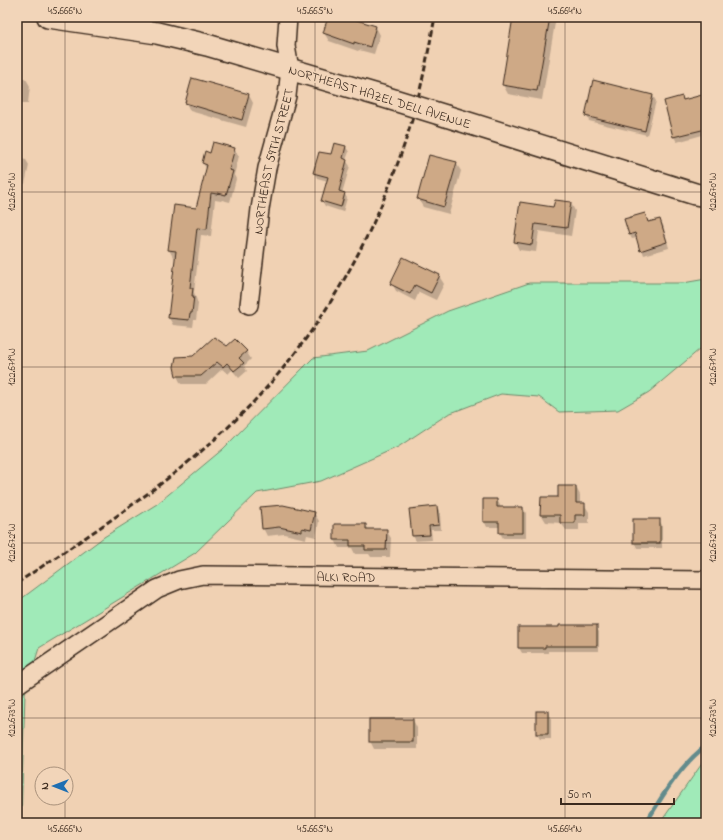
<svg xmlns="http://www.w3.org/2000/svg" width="723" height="840" viewBox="0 0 723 840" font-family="'Indie Flower',sans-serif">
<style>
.green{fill:#a0eab8;stroke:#6e8a6b}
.shadow{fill:#0003}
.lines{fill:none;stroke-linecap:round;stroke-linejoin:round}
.stream{stroke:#628b8c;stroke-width:4.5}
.building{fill:#cea986;stroke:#3b2a1e}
.minor-casing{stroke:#3b2a1e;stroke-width:20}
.tertiary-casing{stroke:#3b2a1e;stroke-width:24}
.minor{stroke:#f2d5b9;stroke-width:17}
.tertiary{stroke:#f2d5b9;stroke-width:21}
.rail{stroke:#3b2a1e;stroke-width:3;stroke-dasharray:6 3;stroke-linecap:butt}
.tertiary-bridge-casing{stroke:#3b2a1e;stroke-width:24;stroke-linecap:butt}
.tertiary-bridge{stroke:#f2d5b9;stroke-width:21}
.ticks{fill:none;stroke:#3b2a1e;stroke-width:1;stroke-opacity:0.45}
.labels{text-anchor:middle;stroke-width:3;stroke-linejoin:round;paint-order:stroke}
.street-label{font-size:13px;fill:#3b2a1e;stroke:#f2d5b9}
.neatline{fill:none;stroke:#3b2a1e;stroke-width:1.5}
.ticks-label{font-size:10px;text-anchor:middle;fill:#3b2a1e}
</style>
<rect width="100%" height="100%" fill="#f0d1b3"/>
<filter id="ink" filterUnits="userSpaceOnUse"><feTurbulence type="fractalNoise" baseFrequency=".025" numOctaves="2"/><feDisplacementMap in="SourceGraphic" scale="8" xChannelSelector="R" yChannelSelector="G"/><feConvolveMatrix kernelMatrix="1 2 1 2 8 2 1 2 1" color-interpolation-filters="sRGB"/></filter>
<g filter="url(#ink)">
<g class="green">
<polygon points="706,279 706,344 649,392 618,410 559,412 539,397 501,394 448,414 398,447 321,481 257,493 195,553 39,648 25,693 21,823 17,823 17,602 104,537 157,504 223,449 313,358 368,351 448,311 529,283 683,283"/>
<polygon points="706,758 706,823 660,823"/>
</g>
<g class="shadow">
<polygon points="225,17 258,17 258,20"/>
<polygon points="329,17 343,17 376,27 380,35 374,54 359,50 358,51 329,41 324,33"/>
<polygon points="514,17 556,17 542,100 508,94 503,85"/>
<polygon points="17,61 19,65 18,78 26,79 30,86 28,103 20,103 18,126"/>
<polygon points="193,79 249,95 253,103 246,127 190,111 186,103"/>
<polygon points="706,95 706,134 677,142 674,137 683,101"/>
<polygon points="653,96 656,101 647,135 589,121 586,115"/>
<polygon points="346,147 349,152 346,160 350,166 342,193 344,193 347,198 343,212 325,206 322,201 328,181 317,178 314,173 332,155"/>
<polygon points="234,149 239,156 234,175 236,179 230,202 222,200 221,201 215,200 211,236 201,235 194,292 198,304 196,320 194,320 193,327 173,325 169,318 176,258 173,257 169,250 197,209 207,170 203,163 211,154"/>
<polygon points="17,158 26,160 29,165 25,184 17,182"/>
<polygon points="456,163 461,171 449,214 423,207 418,199"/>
<polygon points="521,203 554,208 571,203 575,211 571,236 539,231 536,252 519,250 515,242"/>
<polygon points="645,214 649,223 660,220 663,225 669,248 644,255 638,238 632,239 629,234"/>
<polygon points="703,238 706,238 706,259 703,254"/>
<polygon points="439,276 444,284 436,300 419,292 415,301 396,291 392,283"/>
<polygon points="227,347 246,351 251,359 244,366 247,371 239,378 232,370 228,374 222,369 206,384 181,384 177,376 194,357"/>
<polygon points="576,487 580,495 580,504 584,504 589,512 589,523 579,523 579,530 566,530 561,523 546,522 541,514 559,498"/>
<polygon points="497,500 500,505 500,508 523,508 526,513 526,538 503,538 500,533 500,527 487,527 484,521"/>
<polygon points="437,507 440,512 441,530 431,530 432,540 416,541 413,536 410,510"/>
<polygon points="314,513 319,521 316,537 307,535 306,539 284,534 267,536 263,528"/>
<polygon points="659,520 662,525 662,548 637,548 634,542"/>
<polygon points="366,525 369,530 386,530 391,538 390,557 371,557 369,554 355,554 352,548 339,548 335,540"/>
<polygon points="596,626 599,632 599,651 548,651 548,653 522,653 519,648"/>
<polygon points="537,712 548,712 551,717 551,739 540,739 537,734"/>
<polygon points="413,720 417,728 417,749 374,749 370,741"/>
</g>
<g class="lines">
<path class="stream" d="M646 823C662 796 681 764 706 746"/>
</g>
<g class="building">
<polygon points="328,17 347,17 376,26 370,47 354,42 354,44 323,33"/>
<polygon points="513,17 550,17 537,91 502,85"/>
<polygon points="192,78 249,94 242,120 185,103"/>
<polygon points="593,80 653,95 645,131 585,116"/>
<polygon points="706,94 706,129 673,137 664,101 682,96 683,100"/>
<polygon points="213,142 235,148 229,170 233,171 226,195 218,193 217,194 211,193 207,229 197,228 190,288 193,288 192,296 194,296 192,313 190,313 189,320 168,318 176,251 168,250 174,205 196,208 207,165 202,163 205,151 210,153"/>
<polygon points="334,143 346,146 343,158 347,160 339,191 345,193 341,207 321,201 328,177 313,173 319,152 331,154"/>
<polygon points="429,155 457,162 444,207 417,199"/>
<polygon points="555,200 571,202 567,228 535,224 532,245 514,242 520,202 553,207"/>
<polygon points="645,213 648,222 660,219 667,242 640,251 635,233 629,235 624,219"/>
<polygon points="403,257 440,275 431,293 415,285 410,294 390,284"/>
<polygon points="214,337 227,346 235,339 247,351 239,358 244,363 234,371 227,363 223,367 217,362 201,376 176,376 174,367 176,357 193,356"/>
<polygon points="558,486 576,486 576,503 585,503 585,515 575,515 575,523 560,523 560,515 540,515 541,497 558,497"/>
<polygon points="483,499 497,499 497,507 523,507 523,533 499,533 499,522 483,522"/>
<polygon points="283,505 315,512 311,530 302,528 302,532 279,527 262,529 260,507"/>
<polygon points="437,506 439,525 429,526 430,535 412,536 409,509"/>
<rect x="633" y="519" width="27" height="24"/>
<polygon points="334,524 366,524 366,529 387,529 386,550 365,550 365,546 350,546 350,540 334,540"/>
<polygon points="559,625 597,625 597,646 545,646 545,648 518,648 518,627 559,627"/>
<rect x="536" y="711" width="12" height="23"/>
<rect x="369" y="719" width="44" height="23"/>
</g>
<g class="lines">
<g class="minor-casing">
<g id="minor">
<path id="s1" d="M249 305 260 209 267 168 287 96 290 69 286 46 288 17"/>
<path id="s2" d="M17 685 157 589 179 580 203 575 706 580"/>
</g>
</g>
<g class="tertiary-casing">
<g id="tertiary">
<polyline points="48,17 157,33 207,45 381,96"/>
<polyline points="446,116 695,194 706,196"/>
</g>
</g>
<use href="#minor" class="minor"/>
<use href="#tertiary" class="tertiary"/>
<path class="rail" d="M17 583C88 536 161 489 224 431 318 344 380 232 415 110 423 80 429 48 435 17"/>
<g class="tertiary-bridge-casing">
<polyline id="tertiary-bridge" points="381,96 446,116"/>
</g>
<use href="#tertiary-bridge" class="tertiary-bridge"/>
</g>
</g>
<path class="ticks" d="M65 17V774M315 17V823M565 17V823M17 192H706M17 367H706M17 543H706M17 718H706M65 798V823"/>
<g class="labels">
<g class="street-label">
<text transform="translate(380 96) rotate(17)" y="5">NORTHEAST HAZEL DELL AVENUE</text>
<text dy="5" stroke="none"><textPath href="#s1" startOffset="146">NORTHEAST 59TH STREET</textPath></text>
<text dy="5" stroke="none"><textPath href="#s2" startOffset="361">ALKI ROAD</textPath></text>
</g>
</g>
<rect width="723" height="840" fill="none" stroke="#f2d5b9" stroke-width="44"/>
<g transform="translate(54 786) rotate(270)"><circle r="19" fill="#f2d5b9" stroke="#a9917b"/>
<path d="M0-3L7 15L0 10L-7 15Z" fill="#1f6fb2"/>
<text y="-6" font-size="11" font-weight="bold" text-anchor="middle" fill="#3b2a1e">N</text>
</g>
<path d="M561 798v6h113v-6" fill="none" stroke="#3b2a1e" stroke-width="2"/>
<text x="567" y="798" font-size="12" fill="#3b2a1e" stroke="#f2d5b9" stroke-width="3" paint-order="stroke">50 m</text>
<rect x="22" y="22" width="679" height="796" class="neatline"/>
<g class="ticks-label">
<text x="65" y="14">45.666°N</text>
<text x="315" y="14">45.665°N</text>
<text x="565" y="14">45.664°N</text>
<text transform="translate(712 192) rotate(-90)" y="4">122.670°W</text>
<text transform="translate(11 192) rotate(-90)" y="4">122.670°W</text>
<text transform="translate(712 367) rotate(-90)" y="4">122.671°W</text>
<text transform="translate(11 367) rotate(-90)" y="4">122.671°W</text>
<text transform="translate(712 543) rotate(-90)" y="4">122.672°W</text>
<text transform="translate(11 543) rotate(-90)" y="4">122.672°W</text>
<text transform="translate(712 718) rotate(-90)" y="4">122.673°W</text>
<text transform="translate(11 718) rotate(-90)" y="4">122.673°W</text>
<text x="65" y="832">45.666°N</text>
<text x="315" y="832">45.665°N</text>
<text x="565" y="832">45.664°N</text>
</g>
</svg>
